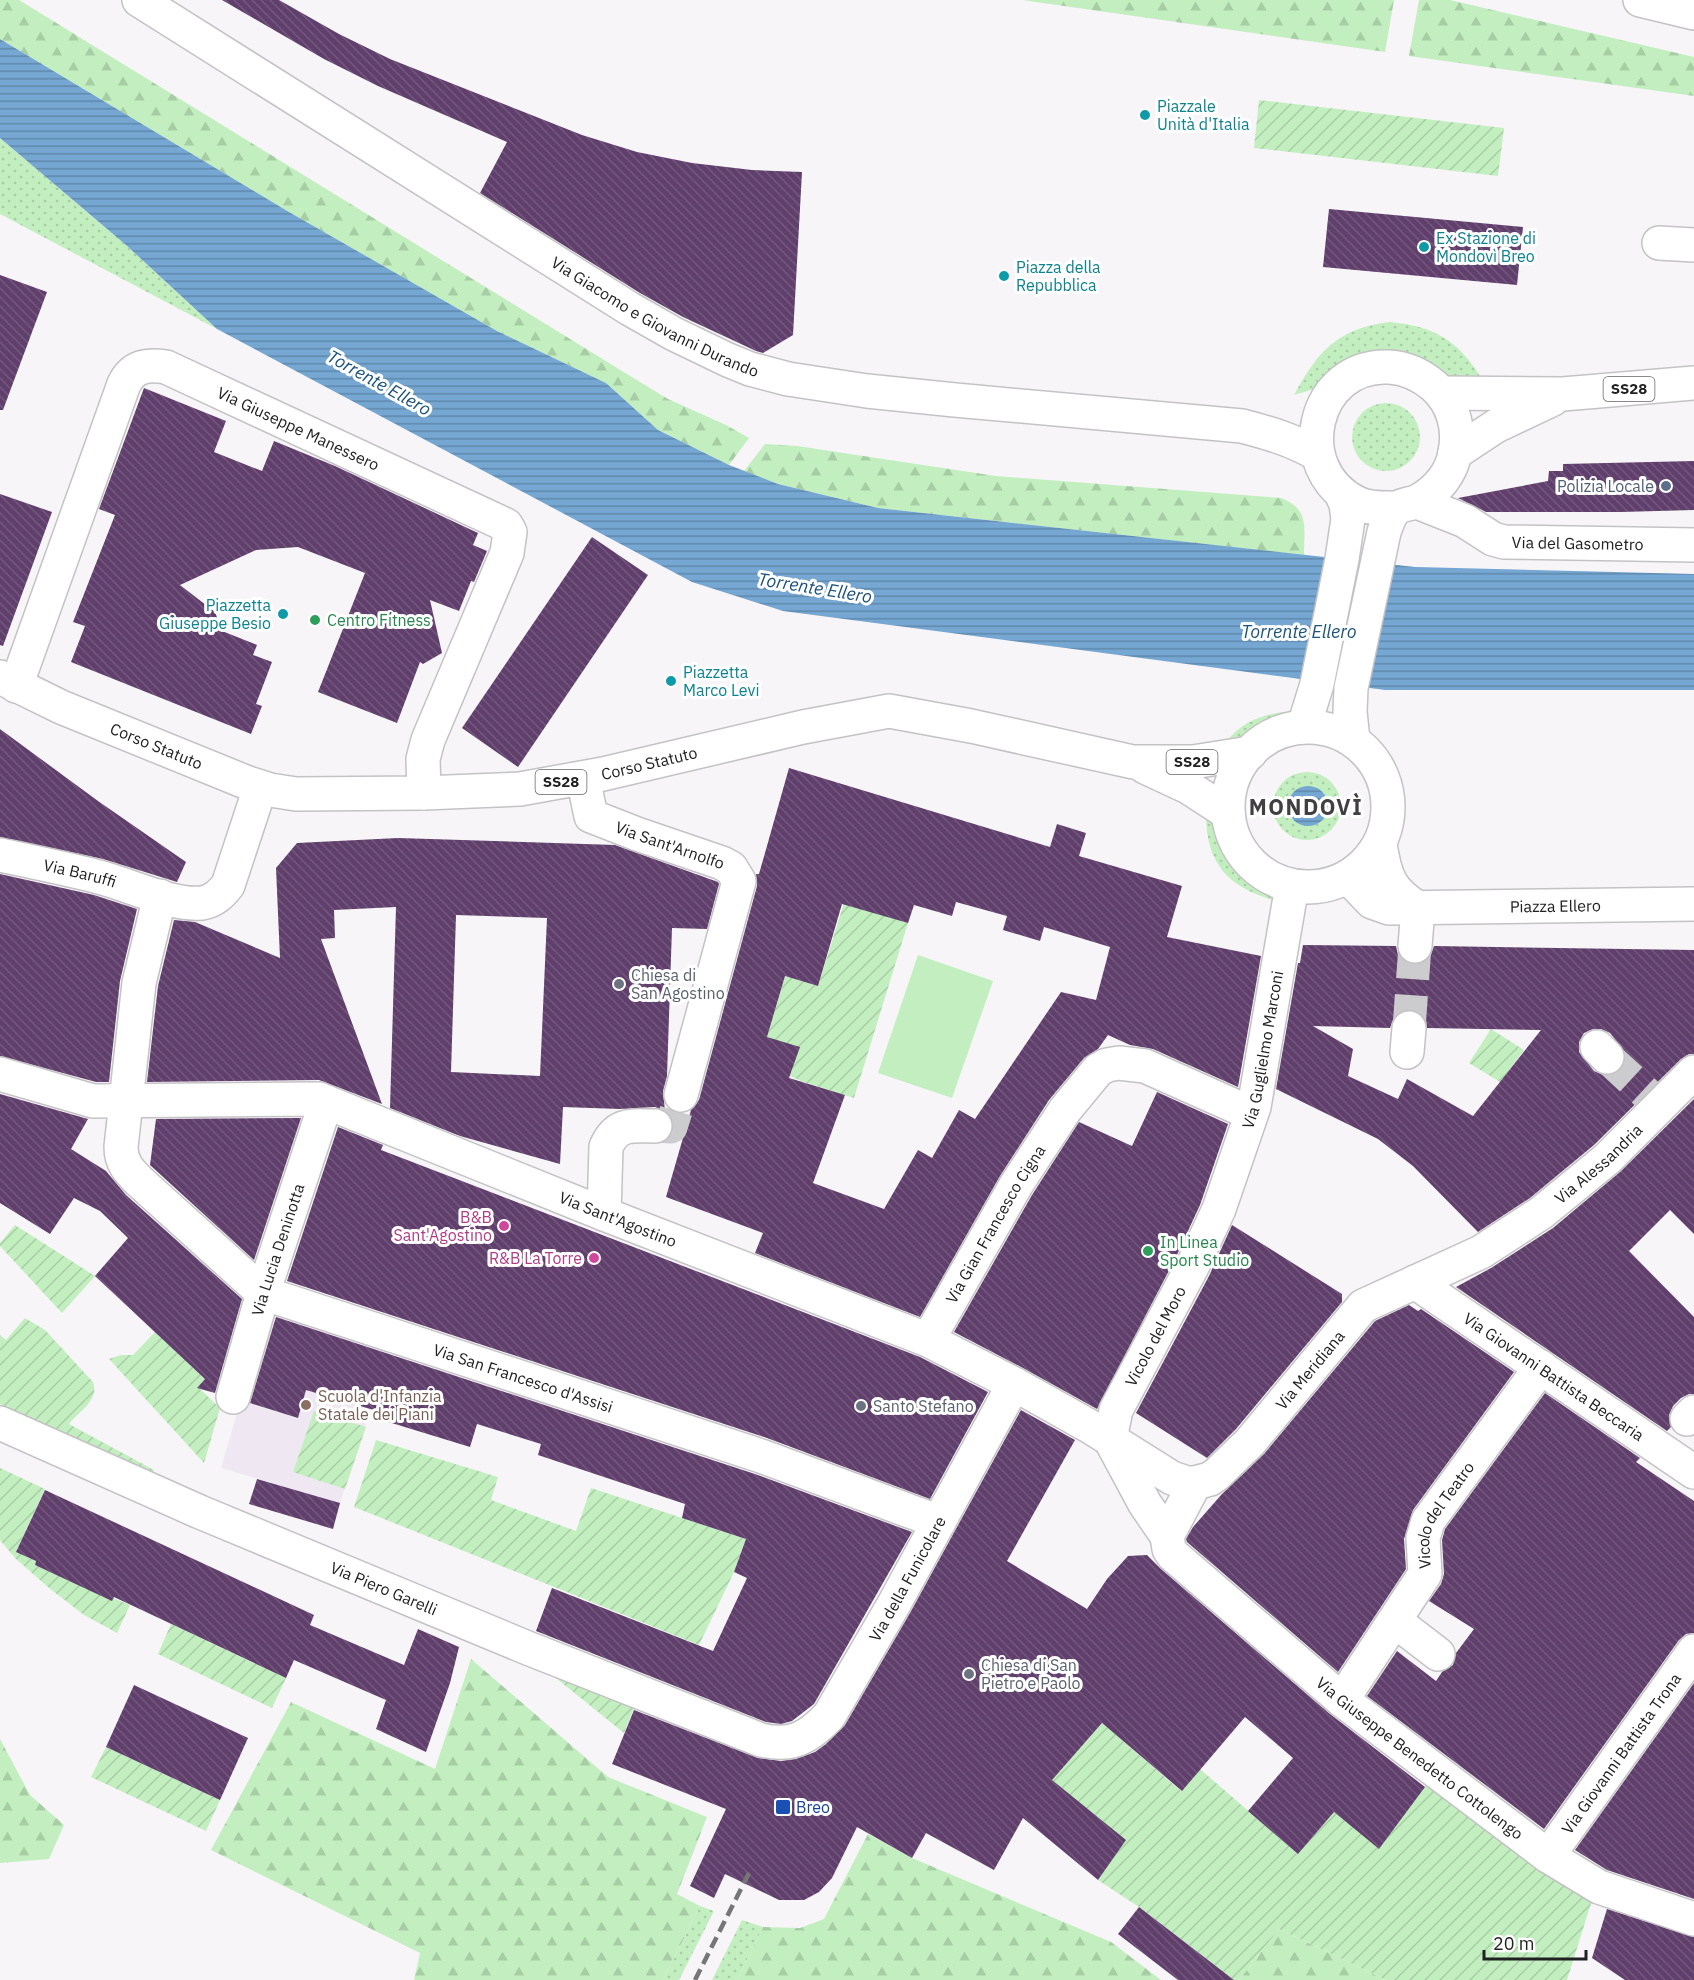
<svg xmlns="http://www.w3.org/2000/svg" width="1694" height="1980" viewBox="0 0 1694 1980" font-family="'IBM Plex Sans',sans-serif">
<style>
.built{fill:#efe8f2}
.grass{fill:url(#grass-dots)}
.forest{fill:url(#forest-firs)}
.garden{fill:url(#garden-furrows)}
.pitch{fill:#c3efc0}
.water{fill:url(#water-rules)}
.building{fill:url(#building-back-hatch);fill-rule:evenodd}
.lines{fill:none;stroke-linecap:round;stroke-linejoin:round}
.minor-tunnel{stroke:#cccbcd;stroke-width:33;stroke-dasharray:33 16;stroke-linecap:butt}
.minor-casing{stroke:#c4c2c5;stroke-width:36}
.major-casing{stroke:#c4c2c5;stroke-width:36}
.minor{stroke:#fff;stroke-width:33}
.major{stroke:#fff;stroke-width:33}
.rail{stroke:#767577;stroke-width:4.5;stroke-dasharray:12 6;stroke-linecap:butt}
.culture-dot{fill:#0f9aa8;stroke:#fff;stroke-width:2}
.service-dot{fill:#5c6f8a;stroke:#fff;stroke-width:2}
.leisure-dot{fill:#2e9e5b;stroke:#fff;stroke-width:2}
.worship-dot{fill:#6b7280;stroke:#fff;stroke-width:2}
.hotel-dot{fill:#d1479c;stroke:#fff;stroke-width:2}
.education-dot{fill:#8d6e63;stroke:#fff;stroke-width:2}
.transit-dot{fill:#1a4fb4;stroke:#fff;stroke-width:2}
.labels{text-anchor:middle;stroke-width:6;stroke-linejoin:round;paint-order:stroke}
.shield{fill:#fff;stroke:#646464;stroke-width:1.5}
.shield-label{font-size:15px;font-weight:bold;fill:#212122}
.culture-label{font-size:16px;fill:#0d838f;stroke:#fff;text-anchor:start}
.street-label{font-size:16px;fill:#212122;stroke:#fff}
.service-label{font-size:16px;fill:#4e5e75;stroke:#fff;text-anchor:end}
.leisure-label{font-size:16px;fill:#27864d;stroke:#fff;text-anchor:start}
.worship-label{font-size:16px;fill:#5b616d;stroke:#fff;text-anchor:start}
.hotel-label{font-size:16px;fill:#b23c85;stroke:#fff;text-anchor:end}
.education-label{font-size:16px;fill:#785e54;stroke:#fff;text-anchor:start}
.transit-label{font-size:16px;fill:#164399;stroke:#fff;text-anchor:start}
.water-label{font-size:18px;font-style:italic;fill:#1a537c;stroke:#fff}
.district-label{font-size:22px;font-weight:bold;letter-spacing:1.5px;fill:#413f41;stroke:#fff}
</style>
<defs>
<pattern id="grass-dots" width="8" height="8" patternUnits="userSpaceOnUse" patternTransform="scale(1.5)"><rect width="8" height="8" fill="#c3efc0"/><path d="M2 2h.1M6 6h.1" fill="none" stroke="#a7cda5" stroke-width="1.8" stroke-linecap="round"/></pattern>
<pattern id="forest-firs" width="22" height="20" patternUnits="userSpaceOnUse" patternTransform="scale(1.5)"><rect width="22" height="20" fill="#c3efc0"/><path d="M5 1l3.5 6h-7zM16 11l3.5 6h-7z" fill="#a7cda5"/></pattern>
<pattern id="garden-furrows" width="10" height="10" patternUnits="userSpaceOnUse" patternTransform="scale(1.5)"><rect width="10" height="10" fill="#c3efc0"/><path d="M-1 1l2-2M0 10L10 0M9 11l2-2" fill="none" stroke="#a7cda5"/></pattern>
<pattern id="water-rules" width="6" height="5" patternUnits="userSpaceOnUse" patternTransform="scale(1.5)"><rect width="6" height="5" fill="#75a7d2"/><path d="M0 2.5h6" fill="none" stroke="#6088aa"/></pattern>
<pattern id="building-back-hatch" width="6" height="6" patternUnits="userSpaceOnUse" patternTransform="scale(1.5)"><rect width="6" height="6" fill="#603f6c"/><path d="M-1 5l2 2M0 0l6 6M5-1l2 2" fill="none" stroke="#72587c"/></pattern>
</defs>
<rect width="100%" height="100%" fill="#f7f5f8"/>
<polygon class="built" points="267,1311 391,1347 340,1503 221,1468"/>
<g class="grass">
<polygon points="0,138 126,245 217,329 0,214"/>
<path d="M1390 322C1434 326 1459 341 1482 379L1446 378 1321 387 1294 395C1318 351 1338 328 1390 322Z"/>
<circle cx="1386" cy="437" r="34"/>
<path d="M1282 712H1297L1285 723 1265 729 1245 744 1222 746C1241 724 1253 717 1282 712Z"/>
<circle cx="1307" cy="806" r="34"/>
<path d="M1206 814 1222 823C1228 842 1236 858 1251 871 1266 884 1272 882 1280 902 1231 889 1206 867 1206 814Z"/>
<polygon points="700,1906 714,1911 679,1980 663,1980"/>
<polygon points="742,1920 763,1927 737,1980 712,1980"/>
</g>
<g class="forest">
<polygon points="0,0 19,0 622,371 668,399 726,425 749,438 729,465 658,430 606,383 497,331 289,212 0,39"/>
<polygon points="1022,0 1394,0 1385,52"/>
<polygon points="1419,0 1450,0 1694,57 1694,96 1409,56"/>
<path d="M765 444 797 446 996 476 1281 498C1310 509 1304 528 1304 555L878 508 778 484 744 471Z"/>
<polygon points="471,1659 608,1777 707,1817 677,1894 700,1906 663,1980 414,1980 420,1953 211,1850 291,1702 435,1769"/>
<polygon points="0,1739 30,1795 64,1825 49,1859 0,1863"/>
<polygon points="868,1834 912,1858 1111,1942 1161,1980 737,1980 763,1927 800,1928 824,1919"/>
<polygon points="1279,1929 1386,1980 1239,1980"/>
</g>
<g class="garden">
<polygon points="1259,100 1504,128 1498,176 1254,148"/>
<polygon points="844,903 908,923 854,1098 801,1081 790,1076 799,1048 767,1037 785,976 818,986"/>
<polygon points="1491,1029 1524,1050 1500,1082 1469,1063"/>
<polygon points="15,1225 95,1276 62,1313 0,1246 0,1243"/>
<path d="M25 1318 45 1330 93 1382C100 1400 79 1411 69 1424L154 1470 152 1475 0 1404V1335L6 1340Z"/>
<polygon points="155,1332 205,1379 198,1387 220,1408 204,1463 109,1359 121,1355 133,1355"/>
<polygon points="314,1411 366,1427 345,1489 293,1472"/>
<polygon points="376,1440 498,1477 491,1500 576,1531 591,1488 746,1539 734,1572 699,1645 354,1507"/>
<polygon points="0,1468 45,1489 16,1552 36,1561 35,1565 130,1605 117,1633 84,1615 49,1588 15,1558 0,1540"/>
<polygon points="171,1624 286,1678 272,1708 158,1654"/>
<polygon points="541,1666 636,1703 624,1733"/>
<polygon points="1102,1723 1181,1791 1200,1769 1298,1854 1334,1812 1379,1849 1430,1780 1593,1897 1567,1980 1386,1980 1279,1929 1239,1980 1234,1980 1139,1907 1098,1880 1125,1840 1026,1764 1070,1735 1084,1744"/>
<polygon points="106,1747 220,1800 206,1831 91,1777"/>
</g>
<polygon class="pitch" points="918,955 993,981 952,1098 878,1073"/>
<g class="water">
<polygon points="0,39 289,212 497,331 606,383 658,430 729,465 778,484 878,508 1415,567 1694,574 1694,690 1385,690 783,611 692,582 217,329 126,245 0,138"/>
<circle cx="1308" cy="806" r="20"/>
</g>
<g class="building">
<polygon points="222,0 279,0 339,34 390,59 582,135 637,152 692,163 752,170 802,172 793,335 763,353 756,351 683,317 640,293 480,193 507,142 378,86 324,59"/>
<polygon points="1329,209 1523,227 1517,285 1323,267"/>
<polygon points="0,275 47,292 3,410 0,410"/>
<polygon points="144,388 226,421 214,452 262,471 274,441 335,466 478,533 473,545 487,551 474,582 471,581 459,611 430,600 442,653 423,664 420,662 397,723 318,692 365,573 298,547 256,550 180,585 215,612 222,631 257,645 253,655 272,662 256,704 262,706 251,734 71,662 85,626 73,622 115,515 99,509"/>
<polygon points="1694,461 1694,510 1621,512 1486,512 1458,498 1548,481 1549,471 1563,471 1563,464"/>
<polygon points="0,494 52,512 3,646 0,645"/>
<polygon points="592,537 648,575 518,767 462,728"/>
<polygon points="0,729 98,801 186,862 177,882 103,859 0,837"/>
<path d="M789 768 1050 847 1057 824 1086 833 1079 856 1182 886 1167 937 1261 956 1238 1087 1153 1049 1130 1045 1108 1035 1098 1049 1084 1058 1049 1100 1000 1176 920 1317 755 1253 763 1233 666 1197 691 1110 699 1100 757 886 756 874H759ZM956 902 1007 916 1003 930 1040 941 1044 927 1110 947 1096 1000 1061 992 975 1119 959 1110 932 1158 918 1150 884 1209 813 1183 845 1095 789 1078 800 1047 767 1037 785 976 818 986 842 904 908 923 914 905 952 916Z"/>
<path d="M398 838 615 845 718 882 719 884 707 929 672 928 667 1076 663 1091 665 1111 655 1107 620 1109 563 1107 560 1164 460 1136 390 1108 396 907 334 910 335 938 321 939 382 1104 319 1080 147 1082 158 986 174 920 195 922 280 958 276 868 297 843ZM456 915 547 918 540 1076 451 1072Z"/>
<polygon points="0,874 94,895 137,909 120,981 109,1082 96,1082 0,1056"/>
<path d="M1303 945 1396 946 1398 955 1404 961 1414 965 1424 963 1430 957 1434 946 1694 950V1054H1689L1681 1059 1594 1145 1530 1198 1478 1232 1413 1166 1378 1139 1276 1089 1298 963H1300ZM1410 1009 1420 1013 1426 1020 1427 1028 1541 1030 1473 1116 1407 1079 1398 1099 1348 1076 1353 1049 1313 1026 1390 1028 1394 1017 1401 1011ZM1593 1029H1601L1610 1033 1625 1052V1062L1621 1070 1612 1075H1603L1594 1071 1579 1052V1042L1584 1033Z"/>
<polygon points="1157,1092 1228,1124 1200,1205 1175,1259 1097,1409 1023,1368 954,1332 1032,1195 1079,1122 1132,1146"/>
<polygon points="0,1094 88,1119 71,1149 106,1171 126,1195 242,1299 215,1393 197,1388 205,1379 95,1276 128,1238 100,1211 74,1198 50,1234 0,1203"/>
<polygon points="1694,1099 1694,1234 1670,1210 1629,1251 1694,1317 1694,1394 1689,1394 1681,1398 1673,1406 1669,1415 1671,1427 1667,1431 1456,1287 1491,1268 1553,1228 1620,1172"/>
<polygon points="301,1118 254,1260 150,1165 156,1119"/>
<polygon points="338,1127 383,1145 381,1150 920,1357 988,1392 930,1499 767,1438 287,1281"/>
<polygon points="1232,1225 1342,1294 1342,1302 1236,1429 1207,1458 1136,1413 1209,1276"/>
<polygon points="1409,1305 1418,1311 1421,1309 1514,1372 1413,1510 1404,1539 1406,1569 1338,1672 1187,1542 1186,1539 1193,1527 1222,1494 1264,1454 1375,1321"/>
<polygon points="276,1317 755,1474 912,1532 814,1704 792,1721 781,1724 766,1722 536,1631 552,1588 713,1651 747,1578 734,1572 746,1539 682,1518 685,1504 538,1455 541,1444 477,1424 470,1447 382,1420 384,1413 306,1390 298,1418 250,1403"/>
<polygon points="1545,1393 1640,1458 1636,1462 1694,1501 1694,1633 1686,1634 1679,1640 1544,1829 1367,1696 1397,1651 1436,1681 1442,1672 1453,1665 1456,1653 1474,1629 1429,1601 1441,1584 1444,1574 1442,1540 1445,1529"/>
<polygon points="1021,1410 1075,1440 1007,1561 1087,1609 1107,1579 1128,1556 1147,1555 1161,1569 1330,1714 1425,1787 1379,1849 1334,1812 1298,1854 1248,1811 1293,1758 1245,1717 1182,1791 1102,1723 1052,1780 1126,1840 1098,1880 1023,1818 994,1870 926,1833 912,1858 857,1827 832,1878 819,1892 804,1900 779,1900 725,1874 714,1898 690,1886 726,1809 612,1764 634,1710 758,1758 781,1761 796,1759 815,1752 826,1744 845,1725 910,1613"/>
<polygon points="257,1479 340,1503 333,1529 249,1504"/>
<polygon points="45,1490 314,1615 310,1625 404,1665 418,1629 459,1647 450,1683 426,1752 376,1729 386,1700 294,1660 286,1678 114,1597 112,1601 35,1565 36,1561 16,1552"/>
<polygon points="1694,1683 1694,1899 1607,1870 1575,1850"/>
<polygon points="134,1685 248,1738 220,1800 106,1747"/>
<polygon points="1139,1907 1234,1980 1178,1980 1118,1934"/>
<polygon points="1607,1909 1694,1937 1694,1980 1625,1980 1592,1958"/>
</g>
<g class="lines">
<g class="minor-tunnel">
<polyline points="1409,1028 1415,946"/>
<polyline points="1607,1057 1648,1095"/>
<polyline points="655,1126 671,1127 681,1095"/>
</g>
<g class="minor-casing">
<g id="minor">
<path id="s1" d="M139 0 630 309 674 334 728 360 750 369 788 379 867 391 955 400 1242 426C1269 433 1293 440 1317 454"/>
<polyline points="1659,243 1694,245"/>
<path id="s2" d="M1417 502 1465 521 1493 539 1504 542 1694 545"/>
<path id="s3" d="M16 686 124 384C133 366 147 364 166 367L506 525 510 532 507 553 428 740 423 759 424 793"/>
<path id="s4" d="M583 778 591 816 637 834 722 863 731 868 739 881 681 1095"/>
<path d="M1380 844C1385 876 1389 890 1418 908"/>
<path id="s5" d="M0 855C33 862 67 869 99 877 130 885 171 906 202 903 214 901 221 894 228 885L260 788"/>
<path id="s6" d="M1348 877 1372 902 1389 908 1694 904"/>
<path id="s7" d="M160 896 139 983 121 1147C121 1163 129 1171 139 1181L263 1293 761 1456 939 1522"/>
<polyline points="1415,946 1418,908"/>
<polyline points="1597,1047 1607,1057"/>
<polyline points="1407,1052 1409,1028"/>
<path id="s8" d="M0 1074 93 1101 319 1099 326 1102 604 1214 928 1340 1014 1384 1089 1426 1172 1478 1187 1483H1195L1210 1479 1217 1474 1250 1442 1363 1306 1481 1252 1541 1213 1607 1159 1694 1072"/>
<path d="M604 1214 606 1147C617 1122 632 1126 655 1126"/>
<path id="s9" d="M1415 1282 1694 1472"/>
<path id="s10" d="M928 1340 1016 1185 1065 1110 1098 1070 1107 1065 1119 1063 1145 1066 1248 1112"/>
<path id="s11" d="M233 1397 263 1293 326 1102"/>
<polyline points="1687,1419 1694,1412"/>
<path id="s12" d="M0 1423 200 1512 530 1649 761 1740C792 1747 808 1738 829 1716L894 1604 1014 1384"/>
<path id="s13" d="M1195 1483 1167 1536 1169 1549 1173 1555 1342 1700 1548 1856 1599 1887 1694 1919"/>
<path id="s14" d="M1167 1536 1145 1504 1110 1439 1116 1410 1192 1267 1219 1209 1254 1107 1292 886"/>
<polyline points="1395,1621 1438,1654"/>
<path id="s15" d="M1342 1700 1425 1574 1423 1538 1428 1521 1541 1367"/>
<path id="s16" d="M1548 1856 1694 1651"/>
</g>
</g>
<g class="major-casing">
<g id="major">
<polyline points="1640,0 1694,13"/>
<polyline points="1442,393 1563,394 1694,383"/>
<polyline points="1455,453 1496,426 1553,399"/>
<path id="s17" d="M0 677 61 707 248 783 270 790 296 794 424 793 520 789 603 774 803 727 889 711 971 726 1133 762H1193L1250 753"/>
<polyline points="1304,726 1317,684 1342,559 1348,519 1346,504 1341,493"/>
<circle cx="1308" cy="807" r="80"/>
<path d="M1353 740 1350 712 1351 688 1384 532C1387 524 1390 513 1397 508 1403 504 1412 504 1418 501 1437 491 1452 473 1455 452 1460 428 1453 403 1434 386 1421 375 1407 368 1389 367 1313 363 1288 469 1357 503 1369 509 1383 508 1397 508"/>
<polyline points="1145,767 1188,787 1228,813"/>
</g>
</g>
<use href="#minor" class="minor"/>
<use href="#major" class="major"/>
<polyline class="rail" points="695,1980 750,1871"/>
</g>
<g class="culture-dot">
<circle cx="1145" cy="115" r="6"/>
<circle cx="1424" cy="247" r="6"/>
<circle cx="1004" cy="276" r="6"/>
<circle cx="283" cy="614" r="6"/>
<circle cx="671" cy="681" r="6"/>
</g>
<circle class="service-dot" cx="1666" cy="486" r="6"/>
<g class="leisure-dot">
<circle cx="315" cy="620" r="6"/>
<circle cx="1148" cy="1251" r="6"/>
</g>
<g class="worship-dot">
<circle cx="619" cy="984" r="6"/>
<circle cx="861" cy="1406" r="6"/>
<circle cx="969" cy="1674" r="6"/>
</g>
<g class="hotel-dot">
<circle cx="504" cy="1226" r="6"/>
<circle cx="594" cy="1258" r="6"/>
</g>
<circle class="education-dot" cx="306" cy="1405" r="6"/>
<rect class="transit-dot" x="775" y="1799" width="16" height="16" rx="3"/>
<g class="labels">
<g class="shield">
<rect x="1603.5" y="377" width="51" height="24" rx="4.5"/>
<rect x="1166.5" y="750" width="51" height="24" rx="4.5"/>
<rect x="535.5" y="770" width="51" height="24" rx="4.5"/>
</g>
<g class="shield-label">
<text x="1629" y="394">SS28</text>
<text x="1192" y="767">SS28</text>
<text x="561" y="787">SS28</text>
</g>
<g class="culture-label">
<text x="1157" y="112">Piazzale<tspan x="1157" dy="18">Unità d'Italia</tspan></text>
<text x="1436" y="244">Ex Stazione di<tspan x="1436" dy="18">Mondovì Breo</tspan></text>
<text x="1016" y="273">Piazza della<tspan x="1016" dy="18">Repubblica</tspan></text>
<text x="271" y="611" text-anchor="end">Piazzetta<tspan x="271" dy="18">Giuseppe Besio</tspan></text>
<text x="683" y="678">Piazzetta<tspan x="683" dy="18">Marco Levi</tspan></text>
</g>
<g class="street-label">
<text dy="6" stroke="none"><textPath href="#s1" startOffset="606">Via Giacomo e Giovanni Durando</textPath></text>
<text dy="6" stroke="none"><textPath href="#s3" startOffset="516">Via Giuseppe Manessero</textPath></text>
<text dy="6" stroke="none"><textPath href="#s2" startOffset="170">Via del Gasometro</textPath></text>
<text dy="6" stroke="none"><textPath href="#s17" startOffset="171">Corso Statuto</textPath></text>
<text dy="6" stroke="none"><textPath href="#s17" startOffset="675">Corso Statuto</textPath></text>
<text dy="6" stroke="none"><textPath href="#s4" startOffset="123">Via Sant'Arnolfo</textPath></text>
<text dy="6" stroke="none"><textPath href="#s5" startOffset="82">Via Baruffi</textPath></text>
<text dy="6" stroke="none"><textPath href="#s6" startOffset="219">Piazza Ellero</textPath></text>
<text dy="6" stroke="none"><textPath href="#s14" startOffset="534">Via Guglielmo Marconi</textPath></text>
<text dy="6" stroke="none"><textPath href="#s8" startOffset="1806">Via Alessandria</textPath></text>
<text dy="6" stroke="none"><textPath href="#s8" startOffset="645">Via Sant'Agostino</textPath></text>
<text dy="6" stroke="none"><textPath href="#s10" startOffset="134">Via Gian Francesco Cigna</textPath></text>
<text dy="6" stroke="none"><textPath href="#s11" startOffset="154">Via Lucia Deninotta</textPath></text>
<text dy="6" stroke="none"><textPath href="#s14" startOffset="226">Vicolo del Moro</textPath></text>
<text dy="6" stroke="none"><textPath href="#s8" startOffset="1446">Via Meridiana</textPath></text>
<text dy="6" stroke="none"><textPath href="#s9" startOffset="168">Via Giovanni Battista Beccaria</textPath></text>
<text dy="6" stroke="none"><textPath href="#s7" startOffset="735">Via San Francesco d'Assisi</textPath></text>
<text dy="6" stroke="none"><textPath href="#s15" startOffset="216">Vicolo del Teatro</textPath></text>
<text dy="6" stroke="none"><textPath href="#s12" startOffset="1059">Via della Funicolare</textPath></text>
<text dy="6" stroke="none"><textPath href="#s12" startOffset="418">Via Piero Garelli</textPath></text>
<text dy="6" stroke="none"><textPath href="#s16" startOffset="126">Via Giovanni Battista Trona</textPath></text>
<text dy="6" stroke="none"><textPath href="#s13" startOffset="400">Via Giuseppe Benedetto Cottolengo</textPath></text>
</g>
<g class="service-label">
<text x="1654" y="492">Polizia Locale</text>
</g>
<g class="leisure-label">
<text x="327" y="626">Centro Fitness</text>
<text x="1160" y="1248">In Linea<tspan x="1160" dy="18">Sport Studio</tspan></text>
</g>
<g class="worship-label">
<text x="631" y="981">Chiesa di<tspan x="631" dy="18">San Agostino</tspan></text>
<text x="873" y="1412">Santo Stefano</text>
<text x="981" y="1671">Chiesa di San<tspan x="981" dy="18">Pietro e Paolo</tspan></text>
</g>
<g class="hotel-label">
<text x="492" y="1223">B&amp;B<tspan x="492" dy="18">Sant'Agostino</tspan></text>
<text x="582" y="1264">R&amp;B La Torre</text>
</g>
<g class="education-label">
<text x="318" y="1402">Scuola d'Infanzia<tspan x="318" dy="18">Statale dei Piani</tspan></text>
</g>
<g class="transit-label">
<text x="796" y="1813">Breo</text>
</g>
<g class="water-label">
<text transform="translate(379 383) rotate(29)" y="6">Torrente Ellero</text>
<text transform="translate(815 588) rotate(9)" y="6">Torrente Ellero</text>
<text x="1299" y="638">Torrente Ellero</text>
</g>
<g class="district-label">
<text x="1306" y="815">MONDOVÌ</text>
</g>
</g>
<path d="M1484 1950v9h102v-9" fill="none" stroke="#212122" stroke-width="3"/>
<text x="1493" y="1950" font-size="18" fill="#212122" stroke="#ffffff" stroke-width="4.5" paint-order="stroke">20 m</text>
</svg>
